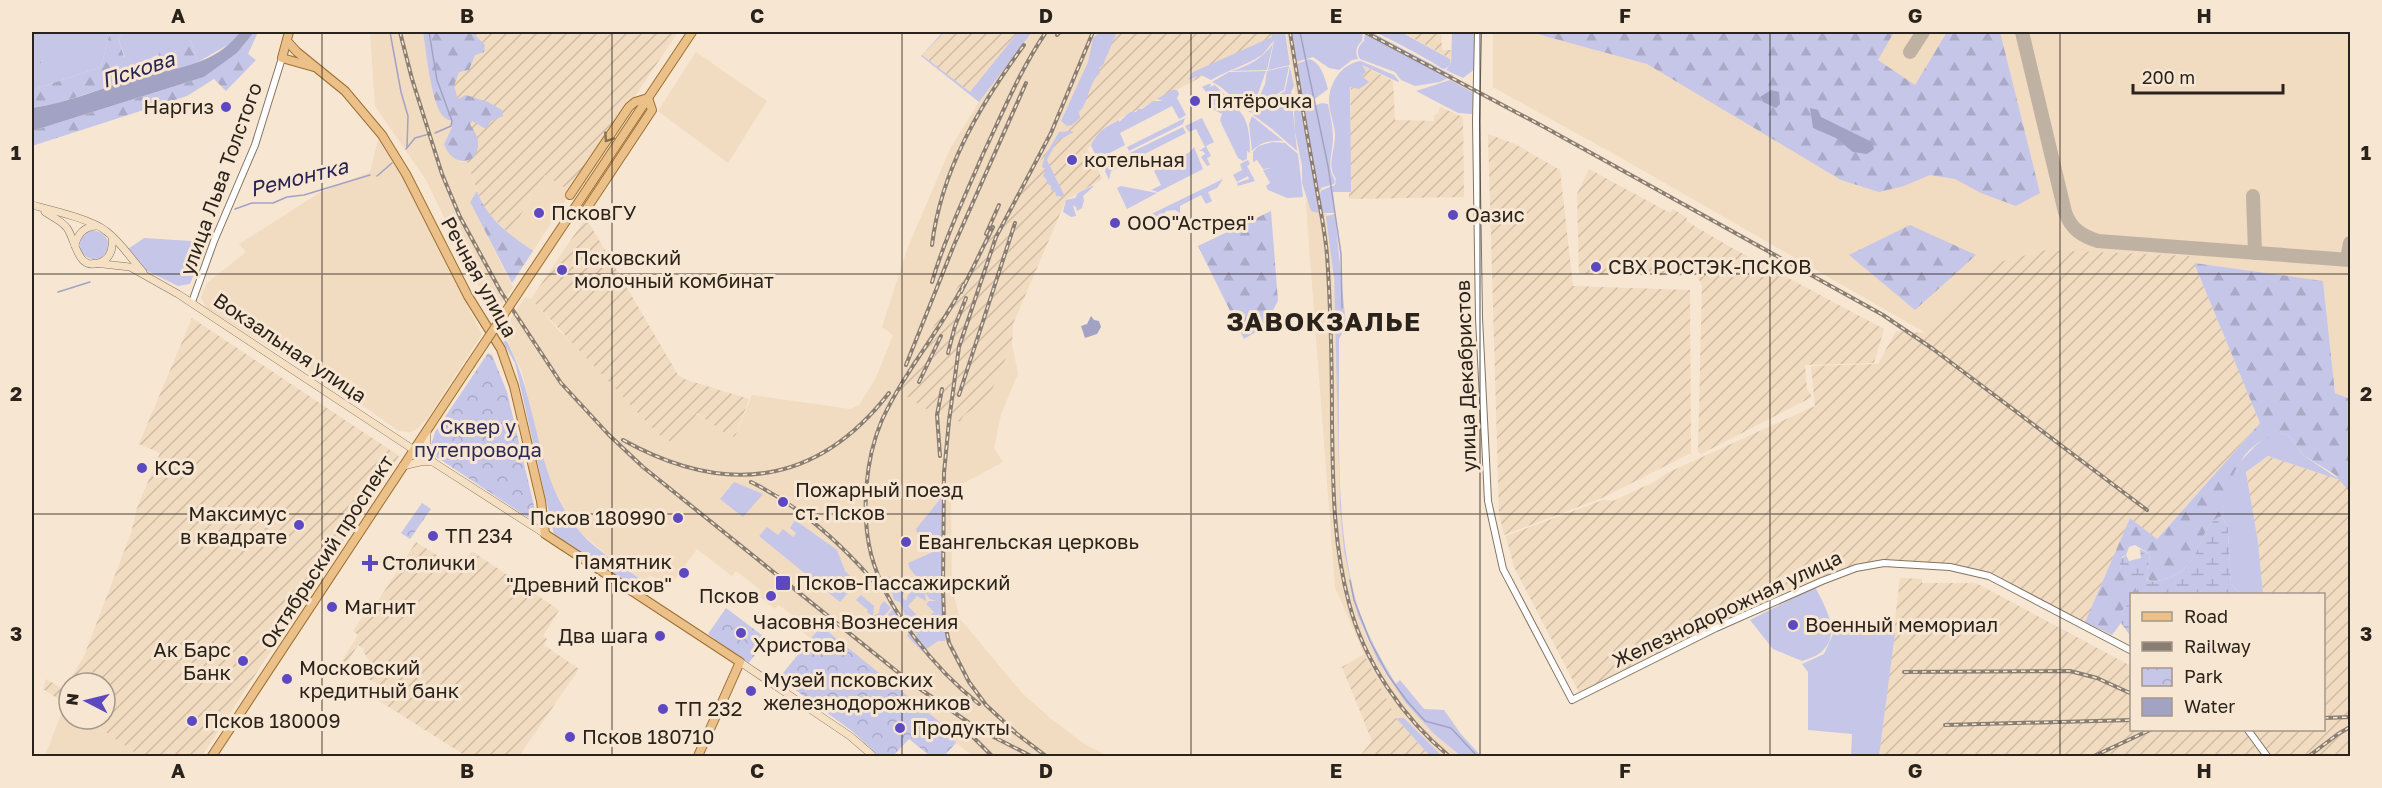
<svg xmlns="http://www.w3.org/2000/svg" width="2382" height="788" viewBox="0 0 2382 788" font-family="'Golos Text',sans-serif">
<style>
.built{fill:#f1dbc1}
.industrial{fill:url(#industrial-furrows)}
.grass{fill:#c6c6e9;fill-rule:evenodd}
.forest{fill:url(#forest-firs)}
.wetland{fill:url(#wetland-marsh)}
.park{fill:url(#park-crowns)}
.water{fill:#a2a2c5}
.lines{fill:none;stroke-linecap:round;stroke-linejoin:round}
.stream{stroke:#a2a2c5;stroke-width:1.5}
.taxiway{stroke:#c0b2a2;stroke-width:14}
.tertiary-casing{stroke:#837462;stroke-width:8}
.secondary-casing{stroke:#837462;stroke-width:8}
.primary-casing{stroke:#9e6f30;stroke-width:10}
.tertiary{stroke:#fff;stroke-width:6}
.secondary{stroke:#f5e0c4;stroke-width:7}
.primary{stroke:#ebc189;stroke-width:8}
.rail-casing{stroke:#897e71;stroke-width:4}
.rail{stroke:#f7e6d2;stroke-width:1.5;stroke-dasharray:4.5;stroke-linecap:butt}
.primary-bridge-casing{stroke:#9e6f30;stroke-width:10;stroke-linecap:butt}
.primary-bridge{stroke:#ebc189;stroke-width:8}
.oneway{stroke:#8a7252}
.grid{fill:none;stroke:#2a231c;stroke-width:1.5;stroke-opacity:0.55}
.poi-dot{fill:#5c48c0;stroke:#f7e6d2;stroke-width:2}
.labels{text-anchor:middle;stroke-width:6;stroke-linejoin:round;paint-order:stroke}
.poi-label{font-size:20px;fill:#2a231c;stroke:#f7e6d2;text-anchor:start}
.street-label{font-size:20px;fill:#2a231c;stroke:#f7e6d2}
.park-label{font-size:20px;fill:#2d2957;stroke:#f7e6d2}
.water-label{font-size:21px;font-style:italic;fill:#292452;stroke:#f7e6d2}
.district-label{font-size:26px;font-weight:bold;letter-spacing:1.5px;fill:#2a231c;stroke:#f7e6d2}
.neatline{fill:none;stroke:#2a231c;stroke-width:2}
.grid-label{font-size:20px;text-anchor:middle;font-weight:bold;fill:#2a231c}
</style>
<defs>
<pattern id="industrial-furrows" width="10" height="10" patternUnits="userSpaceOnUse" patternTransform="scale(1.5)"><rect width="10" height="10" fill="#f1dbc1"/><path d="M-1 1l2-2M0 10L10 0M9 11l2-2" fill="none" stroke="#cfbca5"/></pattern>
<pattern id="forest-firs" width="22" height="20" patternUnits="userSpaceOnUse" patternTransform="scale(1.5)"><rect width="22" height="20" fill="#c6c6e9"/><path d="M5 1l3.5 6h-7zM16 11l3.5 6h-7z" fill="#aaaac7"/></pattern>
<pattern id="wetland-marsh" width="20" height="14" patternUnits="userSpaceOnUse" patternTransform="scale(1.5)"><rect width="20" height="14" fill="#c6c6e9"/><path d="M1 5h8M5 5V1M11 12h8M15 12V8" fill="none" stroke="#aaaac7"/></pattern>
<pattern id="park-crowns" width="20" height="18" patternUnits="userSpaceOnUse" patternTransform="scale(1.5)"><rect width="20" height="18" fill="#c6c6e9"/><path d="M2 6a3 3 0 1 1 6 0M12 15a3 3 0 1 1 6 0" fill="none" stroke="#aaaac7"/></pattern>
</defs>
<rect width="100%" height="100%" fill="#f7e6d2"/>
<g class="built">
<polygon points="370,32 423,32 430,78 438,106 442,115 452,121 452,127 446,138 460,162 467,161 477,191 470,202 513,287 495,314 467,264 426,180 375,106"/>
<polygon points="1032,32 1102,32 1069,114 1008,213 972,263 897,389 964,415 988,399 1012,344 1018,374 1001,414 994,448 1003,462 951,490 952,587 960,619 1022,693 1050,718 1083,743 1105,755 1116,756 973,756 956,743 951,731 821,627 811,639 799,629 803,624 779,605 775,609 758,595 761,590 736,571 732,576 697,549 669,587 650,575 645,583 602,551 580,532 563,506 551,483 541,452 522,372 503,331 525,297 531,299 560,332 685,432 696,413 726,434 735,437 752,395 850,409 859,405 875,380 893,335 882,327 908,247 951,147 979,102"/>
<polygon points="1286,32 1295,32 1330,237 1336,326 1340,508 1344,551 1358,616 1366,637 1387,677 1434,734 1461,756 1442,756 1404,718 1396,718 1364,654 1335,587 1306,205 1309,181"/>
<polygon points="1493,32 2350,32 2350,399 2335,393 2323,281 2194,263 2190,256 2046,250 1992,264 1926,333 1623,159 1493,87"/>
<polygon points="696,52 767,101 728,163 658,111"/>
<polygon points="379,136 400,173 482,334 427,419 417,429 410,432 399,431 356,401 351,402 345,398 344,393 206,308 201,297 207,283 246,252 239,244 319,193 370,172"/>
<polygon points="545,175 571,192 533,251 509,234"/>
<polygon points="65,704 69,706 69,719 87,719 140,756 45,756"/>
</g>
<g class="industrial">
<polygon points="436,32 678,32 571,192 545,175 509,234 483,207 440,84"/>
<polygon points="945,32 1018,32 970,93 922,55"/>
<polygon points="1102,32 1280,32 1281,36 1108,125 1092,145 1087,148 1102,179 1066,200 1013,324 1012,344 988,399 964,415 960,422 929,411 896,389 972,263 1008,213 1069,114"/>
<polygon points="1402,32 1441,32 1442,50 1451,50 1451,59"/>
<polygon points="1360,64 1393,81 1395,120 1434,121 1434,115 1438,114 1440,107 1463,117 1464,197 1349,199 1351,81"/>
<polygon points="1488,134 1515,144 1560,170 1573,286 1690,290 1691,453 1602,498 1504,535 1499,513"/>
<polygon points="1589,169 1670,213 1673,209 1687,218 1686,221 1732,248 1884,329 1874,363 1805,365 1807,389 1812,397 1701,454 1698,452 1702,285 1696,274 1690,276 1579,274 1577,194"/>
<polygon points="583,222 589,223 678,375 684,379 749,399 735,437 726,434 697,413 678,446 658,434 531,299"/>
<polygon points="2046,250 2191,256 2260,423 2156,539 2130,518 2085,622 1990,574 1973,568 1930,563 1885,561 1855,565 1820,577 1579,692 1514,567 1506,536 1603,500 1613,501 1656,481 1667,473 1815,406 1811,366 1878,364 1896,331 1926,333 1992,264"/>
<polygon points="192,318 399,456 202,756 140,756 87,719 105,719 105,683 69,683 69,706 43,689 46,679 64,690 84,656 131,533 137,508 160,453 139,444"/>
<polygon points="2268,456 2340,480 2350,492 2350,756 1879,756 1900,578 1922,579 1922,583 1976,583 2131,666 2132,730 2324,730 2324,594 2263,594 2258,542 2246,472"/>
<polygon points="416,542 459,569 472,551 559,610 543,636 547,639 544,645 579,669 519,756 466,756 378,700 385,689 361,674 369,660 363,651 364,649 358,645 346,664 342,661 358,635 353,631 363,616 367,618"/>
<polygon points="1364,654 1396,718 1430,756 1360,756 1372,741 1342,667"/>
</g>
<g class="grass">
<polygon points="32,32 110,32 101,67 32,90"/>
<polygon points="124,32 240,32 233,42 198,62 190,40 138,64 125,58 119,40"/>
<polygon points="943,32 945,32 922,55 970,92 1018,32 1032,32 979,102 921,56"/>
<path d="M1100 32H1117L1103 65 1099 68 1100 73C1087 85 1090 101 1079 112L1080 118 1072 125 1067 126 1061 121 1088 62 1093 38Z"/>
<path d="M1271 32H1277L1276 36 1278 32H1285L1290 65 1268 70 1274 41C1269 45 1267 51 1262 55 1245 66 1228 70 1211 80L1201 75 1188 80 1193 72 1272 37Z"/>
<path d="M1291 32H1363L1362 41C1356 46 1355 52 1358 59L1352 60 1339 70 1329 68 1313 57 1296 62Z"/>
<polygon points="1366,32 1371,32 1454,76 1450,78"/>
<path d="M1373 32H1401L1450 59 1451 65 1452 32H1474L1475 69 1463 78 1446 70 1450 65 1445 69 1441 68C1436 63 1378 32 1373 32Z"/>
<path d="M1365 33 1448 78 1440 82 1415 86 1401 80 1395 72 1360 59C1356 52 1358 46 1364 41Z"/>
<path d="M1273 43 1267 70 1231 71C1247 67 1265 57 1273 43Z"/>
<path d="M1309 59C1321 62 1325 78 1328 89L1304 107 1297 64Z"/>
<path d="M1361 61 1394 75 1399 81 1398 82 1362 65 1366 72 1362 76 1369 82 1359 89 1350 87 1351 192H1333L1335 213H1321L1319 196 1322 190 1335 185 1336 179C1327 166 1334 152 1335 138 1336 126 1329 114 1329 101 1329 83 1342 63 1361 61Z"/>
<polygon points="1289,66 1284,90 1268,99 1260,110 1252,113 1265,84 1267,71"/>
<polygon points="1290,67 1294,86 1291,92 1297,151 1272,129 1253,115 1261,111 1269,100 1285,91"/>
<path d="M1266 71 1251 113C1238 105 1225 87 1212 82L1229 72Z"/>
<polygon points="1450,80 1474,93 1472,114 1458,113 1416,91"/>
<path d="M1208 84H1211L1210 87 1215 85 1227 97 1221 96C1245 111 1250 122 1250 153L1247 151V159L1243 161 1238 158 1222 125 1220 120 1222 114 1214 110 1215 105H1212L1207 96V93L1202 87Z"/>
<path d="M1172 90H1177L1179 94 1177 98 1186 115 1179 119 1172 106 1120 133 1125 145 1108 154 1111 160 1101 165 1091 146C1096 132 1107 126 1119 120V122L1130 112H1136L1138 109H1142L1153 101H1163L1157 99Z"/>
<path d="M1322 103 1328 104C1330 114 1333 127 1333 137 1333 152 1326 167 1335 180L1334 184 1321 188 1318 193 1305 109Z"/>
<polygon points="1302,109 1319,213 1311,211 1302,183 1302,166 1295,132 1294,111"/>
<path d="M1252 116 1283 141C1270 140 1260 142 1252 151L1249 124Z"/>
<polygon points="1185,118 1183,124 1129,151 1127,147"/>
<polygon points="1202,118 1214,142 1206,146 1211,156 1207,158 1210,165 1207,166 1201,157 1205,154 1203,151 1199,151 1205,147 1196,129 1189,132 1185,126"/>
<polygon points="1183,127 1186,133 1111,171 1109,180 1105,171 1107,164"/>
<polygon points="1071,131 1074,132 1057,141 1047,160 1065,197 1056,196 1055,191 1051,190 1051,186 1046,183 1047,180 1043,176 1046,169 1042,167 1044,158 1059,132"/>
<polygon points="1273,142 1285,143 1298,154 1303,197 1287,198 1268,190 1266,186 1270,183 1263,170 1271,168 1263,169 1257,160 1253,162 1253,152 1258,146"/>
<polygon points="1194,147 1203,169 1158,192 1151,190 1161,185 1154,171 1190,152"/>
<polygon points="1248,160 1250,164 1247,166 1255,181 1238,186 1237,183 1249,179 1248,176 1237,182 1233,175 1242,170 1240,164"/>
<path d="M1223 179 1217 188 1208 192 1212 201 1206 204 1201 195 1180 206V213L1175 210 1166 211C1161 220 1148 221 1139 220Z"/>
<polygon points="1094,185 1093,187 1083,196 1084,200 1082,208 1077,211 1076,207 1073,205 1076,216 1071,217 1063,212 1066,200 1075,198 1078,193"/>
<polygon points="1121,186 1157,193 1127,209 1117,188"/>
<path d="M1335 214 1346 326 1339 339C1340 425 1333 528 1359 611 1368 636 1382 661 1396 684L1400 680 1424 709 1444 710 1461 734 1481 756H1461L1434 734 1405 702 1378 661 1358 616 1344 551 1340 508 1334 279 1326 216Z"/>
<circle cx="94" cy="245" r="14"/>
<polygon points="144,238 207,242 190,284 178,286 135,265 125,251"/>
<path d="M506 340C540 401 533 476 580 532 597 552 624 566 645 583L646 588 641 592 554 535 515 363 503 342Z"/>
<polygon points="2284,433 2292,439 2303,455 2340,480 2268,456 2246,472 2258,542 2263,594 2241,594 2231,584 2228,528 2222,516 2226,490 2237,465 2255,446 2267,436"/>
<polygon points="734,482 763,494 743,517 720,499"/>
<polygon points="941,498 942,544 922,551 916,529"/>
<polygon points="795,520 837,550 845,571 857,582 840,602 759,536 767,527 778,535 783,529 793,537 796,533 790,528"/>
<path d="M942 548 943 617 947 637 945 641H938L925 650 917 639 916 633 913 632V628L910 627 900 602 894 600 888 575 904 592 902 597 906 601 908 595 922 583 910 569 908 563ZM925 593 930 599 936 601H929L926 604 934 612 923 622 908 606 917 596 926 601Z"/>
<path d="M1815 587C1825 606 1843 635 1820 653 1815 657 1808 659 1802 661L1773 649 1750 620Z"/>
<polygon points="861,595 874,606 873,616 879,613 880,606 884,601 891,608 883,617 874,617 867,612 868,610 856,600"/>
<polygon points="894,608 924,651 923,652 907,636 909,632 899,625 897,626 888,622 886,629 872,619 884,619"/>
<polygon points="1862,629 1895,633 1879,756 1851,756 1852,734 1808,730 1808,672 1802,664 1824,654 1833,634"/>
<polygon points="1396,718 1404,718 1442,756 1430,756"/>
</g>
<g class="forest">
<path d="M110 32H124L119 40 124 57 138 64 158 56 164 42 190 40 198 62C179 72 156 73 135 79 100 88 67 103 32 108V90L101 67Z"/>
<polygon points="254,32 258,32 248,54 256,60 226,91 214,79 187,96 32,146 32,131 204,77 237,53"/>
<path d="M423 32 474 34 485 45 484 52 475 55 469 70 459 72 454 86 458 99 466 95 488 102 502 110 503 116 491 121 486 129 472 121 470 124C473 130 478 135 478 142 480 166 452 168 444 144L452 127V121C449 120 446 119 444 117 431 106 426 49 423 32Z"/>
<polygon points="1530,32 1894,32 1878,60 1915,85 1947,32 2000,32 2040,193 2016,206 1981,193 1955,179 1930,175 1904,186 1879,192 1841,180 1647,64"/>
<path d="M32 43C39 45 46 49 48 57L41 63H32Z"/>
<path d="M477 191C486 218 510 235 533 251L512 283 470 202Z"/>
<polygon points="1271,211 1278,301 1264,327 1244,339 1198,246"/>
<polygon points="1910,225 1976,255 1915,310 1849,255"/>
<path d="M2194 263 2323 281 2335 393 2350 399V492L2334 474 2303 455 2292 439 2284 433C2242 439 2228 479 2222 516 2194 525 2208 576 2151 582L2147 578 2150 554 2135 545 2129 547 2126 555 2122 557 2120 566 2134 583 2138 594H2132L2131 601 2121 612V623L2112 635 2085 622 2130 518 2157 539 2260 423Z"/>
</g>
<g class="wetland">
<path d="M2222 516 2228 528 2231 584 2241 594H2138C2135 581 2121 574 2119 561L2126 555 2129 561 2141 558 2140 549 2150 554 2147 579 2151 582C2208 576 2194 525 2222 516Z"/>
<polygon points="2131,601 2131,637 2121,623 2121,612"/>
</g>
<g class="park">
<polygon points="488,353 492,355 507,392 535,510 530,517 527,517 435,456 431,445 435,432"/>
<polygon points="422,503 431,509 410,539 401,533"/>
<polygon points="726,608 767,639 748,664 708,634"/>
<polygon points="821,626 951,731 956,743 944,756 930,756 909,739 893,756 879,756 852,731 779,678"/>
</g>
<g class="water">
<path d="M240 32H254L237 53 204 77 32 131V108C67 103 99 89 133 79 170 69 216 66 240 32Z"/>
<polygon points="1771,90 1779,92 1780,104 1776,108 1763,102 1760,97"/>
<polygon points="1810,108 1818,110 1821,117 1872,142 1874,149 1867,154 1853,152 1836,138 1813,128"/>
<polygon points="1091,316 1094,320 1099,321 1101,327 1097,334 1085,338 1081,326 1087,324"/>
</g>
<g class="lines">
<g class="stream">
<polyline points="390,32 401,92 408,116 407,147"/>
<polyline points="429,32 437,80 452,121 451,126 435,133"/>
<polyline points="1300,32 1328,166 1341,254 1342,308"/>
<polyline points="406,149 415,138 429,134"/>
<polyline points="377,176 392,163"/>
<polyline points="235,209 252,203 273,203 287,197 304,195 370,175"/>
<polyline points="58,292 90,282"/>
<polyline points="1350,580 1354,600 1370,641 1388,675 1407,701 1425,721 1451,728 1477,756"/>
</g>
<g class="taxiway">
<path d="M2022 32 2065 212C2071 229 2082 236 2098 241L2350 260"/>
<polyline points="1910,52 1923,32"/>
<polyline points="2253,196 2255,253"/>
<polyline points="2347,259 2350,243"/>
</g>
<g class="tertiary-casing">
<g id="tertiary">
<polyline points="1478,32 1476,121 1479,318 1488,501 1503,569 1572,700 1716,628 1822,581 1856,568 1884,563 1950,567 1989,576 2132,651"/>
<polyline points="192,302 214,241 255,145 282,58"/>
<polyline points="2248,730 2267,756"/>
</g>
</g>
<g class="secondary-casing">
<g id="secondary">
<path d="M32 205C51 210 91 219 106 231 121 242 131 259 143 272"/>
<path d="M45 212C52 217 62 221 67 228 76 240 77 275 103 261 112 256 113 247 112 237"/>
<path d="M75 245C78 233 84 227 96 226"/>
<polyline points="94,263 130,267 178,294 414,450"/>
<polyline points="427,432 427,449 433,462 545,534"/>
<polyline points="403,466 420,462 433,462"/>
<polyline points="740,662 850,736 873,756"/>
</g>
</g>
<g class="primary-casing">
<g id="primary">
<polyline points="289,32 282,58 314,67"/>
<polyline points="287,41 297,52 345,91 382,135 406,174 468,296 501,349 514,386 541,501 545,534 740,662 698,756"/>
<polyline points="590,185 692,32"/>
<polyline points="570,195 629,107 635,102 648,98"/>
<polyline points="585,211 652,110 648,98"/>
<polyline points="212,756 470,365"/>
</g>
</g>
<use href="#tertiary" class="tertiary"/>
<use href="#secondary" class="secondary"/>
<use href="#primary" class="primary"/>
<g class="rail-casing">
<g id="rail">
<polyline points="400,32 412,79 442,174 460,217 501,292 561,383 609,435 643,467 910,682 978,729 1031,756"/>
<path d="M1290 32C1298 81 1306 130 1315 179 1319 204 1325 230 1327 255 1331 311 1332 367 1332 423 1333 484 1333 544 1349 603 1364 662 1403 718 1449 756"/>
<polyline points="1365,32 1546,128 1883,315 1933,349 2147,510"/>
<polyline points="1057,35 1060,32"/>
<polyline points="986,234 999,205"/>
<path d="M932 245C941 170 980 105 1024 45"/>
<path d="M932 282C945 238 965 196 983 154 1003 112 1020 70 1046 32"/>
<path d="M964 284C940 331 904 372 882 420 865 459 861 514 871 554 885 609 936 670 979 704"/>
<polyline points="961,292 993,227"/>
<polyline points="948,353 955,326 966,298"/>
<polyline points="906,365 954,245 1026,83"/>
<polyline points="919,382 941,336"/>
<polyline points="959,395 1015,223"/>
<path d="M623 440C724 496 816 487 889 393"/>
<polyline points="940,456 937,415 942,389"/>
<path d="M751 482C802 507 845 547 881 590"/>
<polyline points="1904,672 2070,671 2097,678 2132,694"/>
<polyline points="2324,718 2350,717"/>
<polyline points="1945,725 2132,720"/>
<polyline points="1009,728 1046,756"/>
<polyline points="965,729 992,756"/>
<polyline points="1015,732 986,705 969,682 949,643 944,618 943,589 944,473 949,421 959,347 996,237 1051,133 1093,32"/>
<polyline points="2094,756 2150,730"/>
<polyline points="2309,756 2338,734 2350,727"/>
</g>
</g>
<use href="#rail" class="rail"/>
<g class="primary-bridge-casing">
<polyline id="primary-bridge" points="470,365 590,185"/>
</g>
<use href="#primary-bridge" class="primary-bridge"/>
</g>
<defs><path id="oneway-chevron" d="M-2-3.5L2.5 0L-2 3.5" fill="none" stroke-width="1.6" stroke-linecap="round" stroke-linejoin="round" transform="scale(1.5)"/></defs>
<use class="oneway" href="#oneway-chevron" transform="translate(608 138) rotate(124)"/>
<path class="grid" d="M322 32V756M612 32V756M902 32V756M1191 32V756M1480 32V756M1770 32V756M2060 32V756M32 274H2350M32 514H2350"/>
<g class="poi-dot">
<circle cx="1195" cy="101" r="6"/>
<circle cx="226" cy="107" r="6"/>
<circle cx="1072" cy="160" r="6"/>
<circle cx="539" cy="213" r="6"/>
<circle cx="1453" cy="215" r="6"/>
<circle cx="1115" cy="223" r="6"/>
<circle cx="1596" cy="267" r="6"/>
<circle cx="562" cy="270" r="6"/>
<circle cx="142" cy="468" r="6"/>
<circle cx="783" cy="502" r="6"/>
<circle cx="678" cy="518" r="6"/>
<circle cx="299" cy="525" r="6"/>
<circle cx="433" cy="536" r="6"/>
<circle cx="906" cy="542" r="6"/>
<path d="M367 554h6v6h6v6h-6v6h-6v-6h-6v-6h6z"/>
<circle cx="684" cy="573" r="6"/>
<rect x="775" y="575" width="16" height="16" rx="3"/>
<circle cx="771" cy="596" r="6"/>
<circle cx="332" cy="607" r="6"/>
<circle cx="1793" cy="625" r="6"/>
<circle cx="741" cy="633" r="6"/>
<circle cx="660" cy="636" r="6"/>
<circle cx="243" cy="661" r="6"/>
<circle cx="287" cy="679" r="6"/>
<circle cx="751" cy="691" r="6"/>
<circle cx="663" cy="709" r="6"/>
<circle cx="192" cy="721" r="6"/>
<circle cx="900" cy="728" r="6"/>
<circle cx="570" cy="737" r="6"/>
</g>
<g class="labels">
<g class="poi-label">
<text x="1207" y="108">Пятёрочка</text>
<text x="214" y="114" text-anchor="end">Наргиз</text>
<text x="1084" y="167">котельная</text>
<text x="551" y="220">ПсковГУ</text>
<text x="1465" y="222">Оазис</text>
<text x="1127" y="230">ООО"Астрея"</text>
<text x="574" y="265">Псковский<tspan x="574" dy="23">молочный комбинат</tspan></text>
<text x="1608" y="274">СВХ РОСТЭК-ПСКОВ</text>
<text x="154" y="475">КСЭ</text>
<text x="795" y="497">Пожарный поезд<tspan x="795" dy="23">ст. Псков</tspan></text>
<text x="287" y="521" text-anchor="end">Максимус<tspan x="287" dy="23">в квадрате</tspan></text>
<text x="666" y="525" text-anchor="end">Псков 180990</text>
<text x="445" y="543">ТП 234</text>
<text x="918" y="549">Евангельская церковь</text>
<text x="672" y="569" text-anchor="end">Памятник<tspan x="672" dy="23">"Древний Псков"</tspan></text>
<text x="382" y="570">Столички</text>
<text x="796" y="590">Псков-Пассажирский</text>
<text x="759" y="603" text-anchor="end">Псков</text>
<text x="344" y="614">Магнит</text>
<text x="753" y="629">Часовня Вознесения<tspan x="753" dy="23">Христова</tspan></text>
<text x="1805" y="632">Военный мемориал</text>
<text x="648" y="643" text-anchor="end">Два шага</text>
<text x="231" y="657" text-anchor="end">Ак Барс<tspan x="231" dy="23">Банк</tspan></text>
<text x="299" y="675">Московский<tspan x="299" dy="23">кредитный банк</tspan></text>
<text x="763" y="687">Музей псковских<tspan x="763" dy="23">железнодорожников</tspan></text>
<text x="675" y="716">ТП 232</text>
<text x="204" y="728">Псков 180009</text>
<text x="912" y="735">Продукты</text>
<text x="582" y="744">Псков 180710</text>
</g>
<g class="street-label">
<text transform="translate(221 179) rotate(-70)" y="7">улица Льва Толстого</text>
<text transform="translate(479 277) rotate(61)" y="7">Речная улица</text>
<text transform="translate(290 348) rotate(34)" y="7">Вокзальная улица</text>
<text transform="translate(1466 376) rotate(-92)" y="7">улица Декабристов</text>
<text transform="translate(327 552) rotate(-57)" y="7">Октябрьский проспект</text>
<text transform="translate(1727 609) rotate(-25)" y="7">Железнодорожная улица</text>
</g>
<g class="park-label">
<text x="478" y="434">Сквер у<tspan x="478" dy="23">путепровода</tspan></text>
</g>
<g class="water-label">
<text transform="translate(138 70) rotate(-18)" y="7">Пскова</text>
<text transform="translate(299 178) rotate(-14)" y="7">Ремонтка</text>
</g>
<g class="district-label">
<text x="1324" y="331">ЗАВОКЗАЛЬЕ</text>
</g>
</g>
<rect width="2382" height="788" fill="none" stroke="#f7e6d2" stroke-width="66"/>
<rect x="2130" y="593" width="195" height="138" fill="#f7e6d2" stroke="#a59889" stroke-width="1.5"/>
<rect x="2142" y="612" width="30" height="9" fill="#ebc189" stroke="#a59889" stroke-width="1.5"/>
<text x="2184" y="623" font-size="18" fill="#2a231c">Road</text>
<rect x="2142" y="642" width="30" height="9" fill="#897e71" stroke="#a59889" stroke-width="1.5"/>
<text x="2184" y="653" font-size="18" fill="#2a231c">Railway</text>
<rect x="2142" y="668" width="30" height="18" fill="url(#park-crowns)" stroke="#a59889" stroke-width="1.5"/>
<text x="2184" y="683" font-size="18" fill="#2a231c">Park</text>
<rect x="2142" y="698" width="30" height="18" fill="#a2a2c5" stroke="#a59889" stroke-width="1.5"/>
<text x="2184" y="713" font-size="18" fill="#2a231c">Water</text>
<g transform="translate(87 701) rotate(277)"><circle r="28" fill="#f7e6d2" stroke="#a59889" stroke-width="1.5"/>
<path d="M0-4.5L10 22L0 15L-10 22Z" fill="#5c48c0"/>
<text y="-9" font-size="16" font-weight="bold" text-anchor="middle" fill="#2a231c">N</text>
</g>
<path d="M2133 84v9h150v-9" fill="none" stroke="#2a231c" stroke-width="3"/>
<text x="2142" y="84" font-size="18" fill="#2a231c" stroke="#f7e6d2" stroke-width="4.5" paint-order="stroke">200 m</text>
<rect x="33" y="33" width="2316" height="722" class="neatline"/>
<g class="grid-label">
<text x="178" y="23">A</text>
<text x="467" y="23">B</text>
<text x="757" y="23">C</text>
<text x="1046" y="23">D</text>
<text x="1336" y="23">E</text>
<text x="1625" y="23">F</text>
<text x="1915" y="23">G</text>
<text x="2204" y="23">H</text>
<text x="16" y="160">1</text>
<text x="2366" y="160">1</text>
<text x="16" y="401">2</text>
<text x="2366" y="401">2</text>
<text x="16" y="641">3</text>
<text x="2366" y="641">3</text>
<text x="178" y="778">A</text>
<text x="467" y="778">B</text>
<text x="757" y="778">C</text>
<text x="1046" y="778">D</text>
<text x="1336" y="778">E</text>
<text x="1625" y="778">F</text>
<text x="1915" y="778">G</text>
<text x="2204" y="778">H</text>
</g>
</svg>
